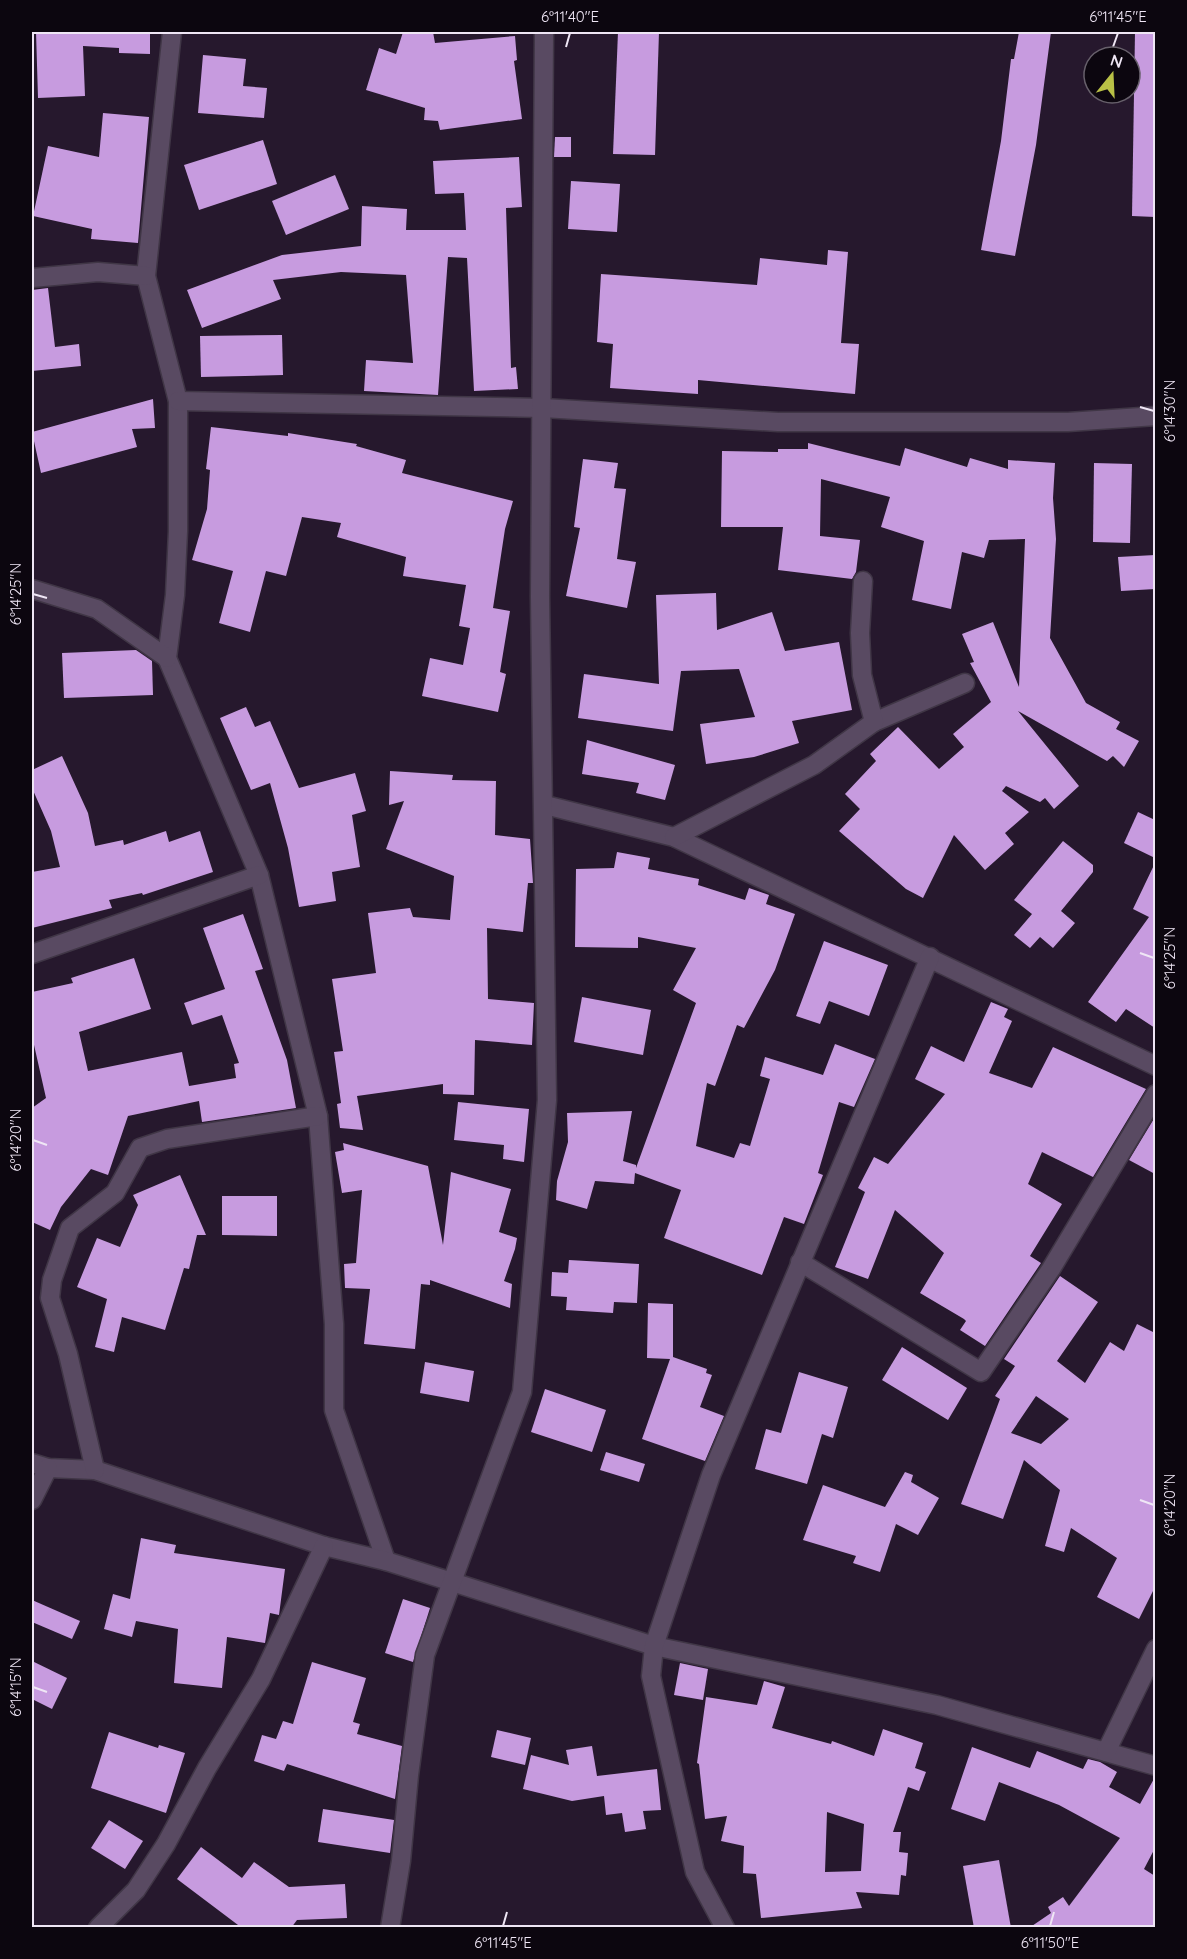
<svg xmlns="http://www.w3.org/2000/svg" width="1187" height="1959" viewBox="0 0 1187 1959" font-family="Quicksand,sans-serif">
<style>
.building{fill:#c79bdf;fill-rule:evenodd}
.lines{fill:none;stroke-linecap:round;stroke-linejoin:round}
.minor-casing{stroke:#403646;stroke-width:21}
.minor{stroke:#594a62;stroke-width:18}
.ticks{fill:none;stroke:#efe6f5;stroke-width:2}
.neatline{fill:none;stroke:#efe6f5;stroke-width:2}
.ticks-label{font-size:15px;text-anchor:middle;fill:#efe6f5}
</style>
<rect width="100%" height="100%" fill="#26182d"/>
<g class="building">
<polygon points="36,32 150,32 150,54 119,53 119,48 83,46 85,96 38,98"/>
<polygon points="403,32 433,32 435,43 515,36 517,60 514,61 522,119 440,130 438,121 424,120 425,108 366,90 379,48 396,54"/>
<polygon points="618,32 659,32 655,155 613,154"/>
<polygon points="1019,32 1051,32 1036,145 1015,256 981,250 1001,141 1011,59 1014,59"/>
<polygon points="1135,32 1155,32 1155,217 1132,216"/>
<polygon points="203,55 246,59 243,86 267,88 264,118 198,113"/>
<polygon points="103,113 149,117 138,243 91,239 92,229 33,216 48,146 99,157"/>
<polygon points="555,137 571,137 571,157 554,157"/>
<polygon points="263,140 277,184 199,210 184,165"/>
<polygon points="519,157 522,207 506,208 511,368 516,367 518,389 474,391 467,258 448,257 438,395 364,391 366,360 413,363 406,275 341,272 273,280 281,299 202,328 187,290 282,255 361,246 362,206 407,209 406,230 466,230 464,193 435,194 433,161"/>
<polygon points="335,175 349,209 286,235 272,201"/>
<polygon points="571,181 620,184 617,232 568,229"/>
<polygon points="828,250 848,252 841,343 859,344 855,394 698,380 698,394 610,388 613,344 597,342 601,274 757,285 760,258 827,265"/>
<polygon points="48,288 55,347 79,344 81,366 32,371 32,290"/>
<polygon points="282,335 283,375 201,377 200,336"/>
<polygon points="153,399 155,428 132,429 137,447 41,473 32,432"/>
<polygon points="211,427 288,436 288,433 357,444 356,446 406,460 402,473 513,501 505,529 493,608 510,611 500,672 506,674 498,712 422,696 430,658 463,665 470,628 459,626 466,585 403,576 406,557 337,537 341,523 302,517 286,576 266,571 250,632 219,623 233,571 192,560 207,509 210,470 206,469"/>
<polygon points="808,443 900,466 905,448 967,467 970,458 1008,469 1008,460 1055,463 1053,498 1056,539 1050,638 1086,703 1120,722 1116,729 1139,741 1124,767 1113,756 1107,761 1018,711 1079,786 1054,809 1045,798 1040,802 1006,786 1002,791 1029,812 1005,833 1014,844 985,870 954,835 923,898 906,889 839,831 860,809 845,794 876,761 870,754 898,727 939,769 964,747 953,734 991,702 970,663 974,662 962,634 993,622 1019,687 1025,539 989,540 984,558 962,552 951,609 912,600 924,541 881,527 890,497 821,479 820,536 860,540 856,572 852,579 778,570 783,527 721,527 722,451 778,452 778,449 808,449"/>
<polygon points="583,459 618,463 614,488 626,489 617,559 636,562 627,608 566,596 580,528 574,527"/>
<polygon points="1094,463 1132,464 1130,543 1093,542"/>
<polygon points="1155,555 1155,589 1121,591 1118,557"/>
<polygon points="716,593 717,630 772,612 785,651 839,642 852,710 792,721 799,743 754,757 706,764 700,724 755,717 739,669 681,671 673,731 578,718 584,674 659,684 656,595"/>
<polygon points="136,650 152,661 153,695 64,698 62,653"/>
<polygon points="246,707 255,727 270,721 299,788 355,773 366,811 352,815 360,867 332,872 336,901 299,907 288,848 270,783 251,790 220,718"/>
<polygon points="587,740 675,765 665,800 636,793 639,783 582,774"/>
<polygon points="62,756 88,813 95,846 123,840 124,845 166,831 169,842 200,831 213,872 143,895 142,893 109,900 112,908 32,928 32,872 60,867 51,831 32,788 32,770"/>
<polygon points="390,771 453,775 452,780 496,781 495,835 530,839 533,883 528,883 523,932 487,928 488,999 534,1003 532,1045 475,1040 474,1095 443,1094 443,1084 357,1096 363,1130 340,1128 337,1104 341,1103 334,1052 343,1051 332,979 376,973 368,913 410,908 413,917 450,920 454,876 386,849 404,801 389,805"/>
<polygon points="1138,812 1155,820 1155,858 1124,843"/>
<polygon points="1063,841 1093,865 1093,872 1061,911 1075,923 1053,948 1040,937 1030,948 1014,935 1032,914 1014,900"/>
<polygon points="617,852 650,858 648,869 699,879 698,885 745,900 749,888 769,895 766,904 795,914 775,970 744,1028 737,1025 715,1086 707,1083 696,1146 734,1158 740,1143 750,1146 770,1079 760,1076 765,1057 823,1075 835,1044 875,1059 854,1107 839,1102 818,1173 823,1175 804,1224 784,1217 762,1275 664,1238 681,1190 635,1173 634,1184 595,1181 587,1209 556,1200 557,1181 568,1142 567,1113 632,1111 623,1161 636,1165 636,1168 696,1003 673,990 696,948 638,937 638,948 575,947 576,869 614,868"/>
<polygon points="1155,863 1155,1028 1126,1009 1116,1022 1088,1002 1149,917 1133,909"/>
<polygon points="243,914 263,969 255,971 287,1060 296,1108 202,1122 199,1101 128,1116 108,1175 91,1169 61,1207 50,1230 32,1222 32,1108 46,1098 32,1036 32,992 73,983 71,978 134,958 151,1009 79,1032 88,1071 182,1052 189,1086 236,1078 234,1064 239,1063 222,1015 192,1025 184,1003 225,989 203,928"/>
<polygon points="824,941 888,965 869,1016 829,1001 820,1024 796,1016"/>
<polygon points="582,997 651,1010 643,1055 574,1042"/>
<polygon points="991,1002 1008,1009 1004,1017 1012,1021 989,1073 1032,1088 1053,1047 1146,1089 1093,1177 1042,1152 1028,1184 1062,1204 1030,1256 1041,1263 985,1346 960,1330 966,1321 964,1319 920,1293 944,1253 895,1210 868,1279 835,1267 865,1192 858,1188 874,1157 888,1164 945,1094 915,1079 931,1046 964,1062"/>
<polygon points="458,1102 529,1109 524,1162 503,1159 504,1145 454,1140"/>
<polygon points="1155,1117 1155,1174 1129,1160"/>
<polygon points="343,1143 428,1166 443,1245 451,1172 511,1189 499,1232 517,1238 515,1249 504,1281 512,1284 510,1308 430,1280 430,1285 421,1284 415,1349 364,1344 370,1289 345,1288 344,1264 356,1263 362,1190 342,1193 335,1152 344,1150"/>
<polygon points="180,1175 206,1235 197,1235 189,1269 184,1268 165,1330 122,1317 114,1352 95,1347 107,1299 77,1287 97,1238 120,1247 138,1205 133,1195"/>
<polygon points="222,1196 277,1196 277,1236 222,1235"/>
<polygon points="569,1260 639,1264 637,1303 614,1302 613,1313 566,1310 567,1297 551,1296 552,1272 568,1273"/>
<path d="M1060 1276 1098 1302 1057 1361 1085 1383 1110 1342 1124 1351 1137 1324 1155 1333V1587L1139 1619 1097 1597 1117 1558 1071 1528 1064 1552 1045 1546 1060 1490 1024 1460 1003 1519 961 1504 1000 1399 995 1396 1015 1366 1004 1359ZM1036 1396 1069 1419 1041 1444 1011 1433Z"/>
<polygon points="648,1303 673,1304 673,1357 707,1369 706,1373 712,1375 700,1407 724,1416 705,1461 642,1439 670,1359 647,1358"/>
<polygon points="902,1347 967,1388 948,1420 882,1380"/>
<polygon points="425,1362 474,1371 469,1402 420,1393"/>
<polygon points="799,1372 848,1387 833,1438 822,1434 807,1484 755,1469 766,1429 781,1433"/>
<polygon points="545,1389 606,1410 592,1452 531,1432"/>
<polygon points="606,1452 645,1464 639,1482 600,1470"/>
<polygon points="905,1472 913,1475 911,1482 939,1498 918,1535 896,1524 880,1572 853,1563 856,1556 803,1540 823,1485 885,1507"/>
<polygon points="141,1538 176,1545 174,1553 285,1569 279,1615 270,1613 265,1643 227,1637 222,1688 174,1683 178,1629 136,1621 132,1637 104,1629 113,1594 130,1599"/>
<polygon points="403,1599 430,1608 413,1662 385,1653"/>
<polygon points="32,1600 80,1621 72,1639 32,1622"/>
<polygon points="32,1661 67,1678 52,1709 32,1699"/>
<polygon points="312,1662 366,1678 353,1722 360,1724 357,1734 402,1746 395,1799 287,1764 284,1771 254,1761 262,1735 276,1739 283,1721 293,1724"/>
<polygon points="680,1663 708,1669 703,1700 674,1695"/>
<path d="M764 1681 785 1687 772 1728 831 1744 832 1741 874 1756 883 1729 923 1743 915 1768 926 1772 919 1791 908 1787 893 1832H901L899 1852 908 1853 906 1876 901 1875 899 1895 856 1892 862 1908 761 1918 756 1874 743 1873 744 1846 721 1841 727 1816 705 1819 699 1764 697 1763 706 1697 757 1705ZM827 1812 864 1824 861 1871 825 1872Z"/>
<polygon points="497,1730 531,1738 525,1765 491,1757"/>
<polygon points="109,1732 158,1748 159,1745 185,1753 166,1813 91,1788"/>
<polygon points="592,1746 597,1776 657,1769 661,1810 643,1811 646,1829 625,1832 622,1813 606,1815 604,1796 572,1801 523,1789 531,1755 569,1765 566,1750"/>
<polygon points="972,1747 1030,1768 1037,1751 1083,1769 1088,1759 1100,1762 1117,1772 1109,1787 1140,1804 1155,1777 1155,1848 1144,1869 1155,1876 1155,1928 1029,1928 1051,1913 1048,1907 1063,1897 1069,1906 1120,1838 1059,1805 999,1782 985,1821 951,1809"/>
<polygon points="323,1809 394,1820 390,1853 318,1842"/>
<polygon points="109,1820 143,1841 125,1869 91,1848"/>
<polygon points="201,1847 242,1878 254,1862 289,1887 345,1884 347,1918 297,1920 291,1928 242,1928 177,1879"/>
<polygon points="999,1860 1011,1928 974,1928 963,1866"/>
</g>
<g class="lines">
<g class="minor-casing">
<g id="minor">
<polyline points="172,32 146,276 178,401 178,531 175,595 167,658 259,875 318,1116 334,1324 334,1410 386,1561"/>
<polyline points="32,278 98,272 146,276"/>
<polyline points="178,401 543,408 778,422 1068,422 1156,416"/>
<polyline points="32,589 97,609 167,658"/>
<polyline points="874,722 965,683"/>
<polyline points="545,805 674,837 1156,1066"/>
<polyline points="674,837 814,765 874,722 862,675 860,633 863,581"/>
<polyline points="32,954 259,875"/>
<polyline points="800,1262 981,1372 1051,1269 1156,1094"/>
<polyline points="32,1463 48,1468 95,1470 324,1546 386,1561 654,1646 937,1705 1156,1766"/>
<polyline points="95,1470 68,1354 50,1298 52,1280 70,1228 115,1193 140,1148 167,1139 318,1116"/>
<polyline points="32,1500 48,1468"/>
<polyline points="1106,1752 1156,1649"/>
<polyline points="98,1928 136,1890 166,1844 207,1768 261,1679 324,1546"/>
<polyline points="390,1928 401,1861 409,1775 425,1655 522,1392 547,1100 540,597 544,32"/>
<polyline points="725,1928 695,1872 651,1676 654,1646 711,1475 930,957"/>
</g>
</g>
<use href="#minor" class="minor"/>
</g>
<path class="ticks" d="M566 47 570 33M1113 47 1118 33M1140 407 1154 411M33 594 47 598M1140 953 1154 958M33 1140 47 1145M1140 1500 1154 1505M33 1687 47 1692M503 1926 507 1912M1050 1926 1054 1912"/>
<rect width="1187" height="1959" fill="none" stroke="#0c060f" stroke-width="66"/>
<g transform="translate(1112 75) rotate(18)"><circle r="28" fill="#0c060f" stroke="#67606b" stroke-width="1.5"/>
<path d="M0-4.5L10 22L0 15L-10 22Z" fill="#b9c046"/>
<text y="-9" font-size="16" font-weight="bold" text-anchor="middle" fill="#efe6f5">N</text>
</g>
<rect x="33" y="33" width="1121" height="1893" class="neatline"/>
<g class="ticks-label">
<text x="570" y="22">6°11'40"E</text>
<text x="1118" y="22">6°11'45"E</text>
<text transform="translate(1170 411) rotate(-90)" y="5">6°14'30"N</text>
<text transform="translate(16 594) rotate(-90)" y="5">6°14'25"N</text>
<text transform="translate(1170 958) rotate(-90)" y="5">6°14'25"N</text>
<text transform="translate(16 1140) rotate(-90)" y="5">6°14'20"N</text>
<text transform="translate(1170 1505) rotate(-90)" y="5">6°14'20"N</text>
<text transform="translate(16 1687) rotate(-90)" y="5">6°14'15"N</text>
<text x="503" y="1948">6°11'45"E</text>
<text x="1050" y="1948">6°11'50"E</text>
</g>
</svg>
